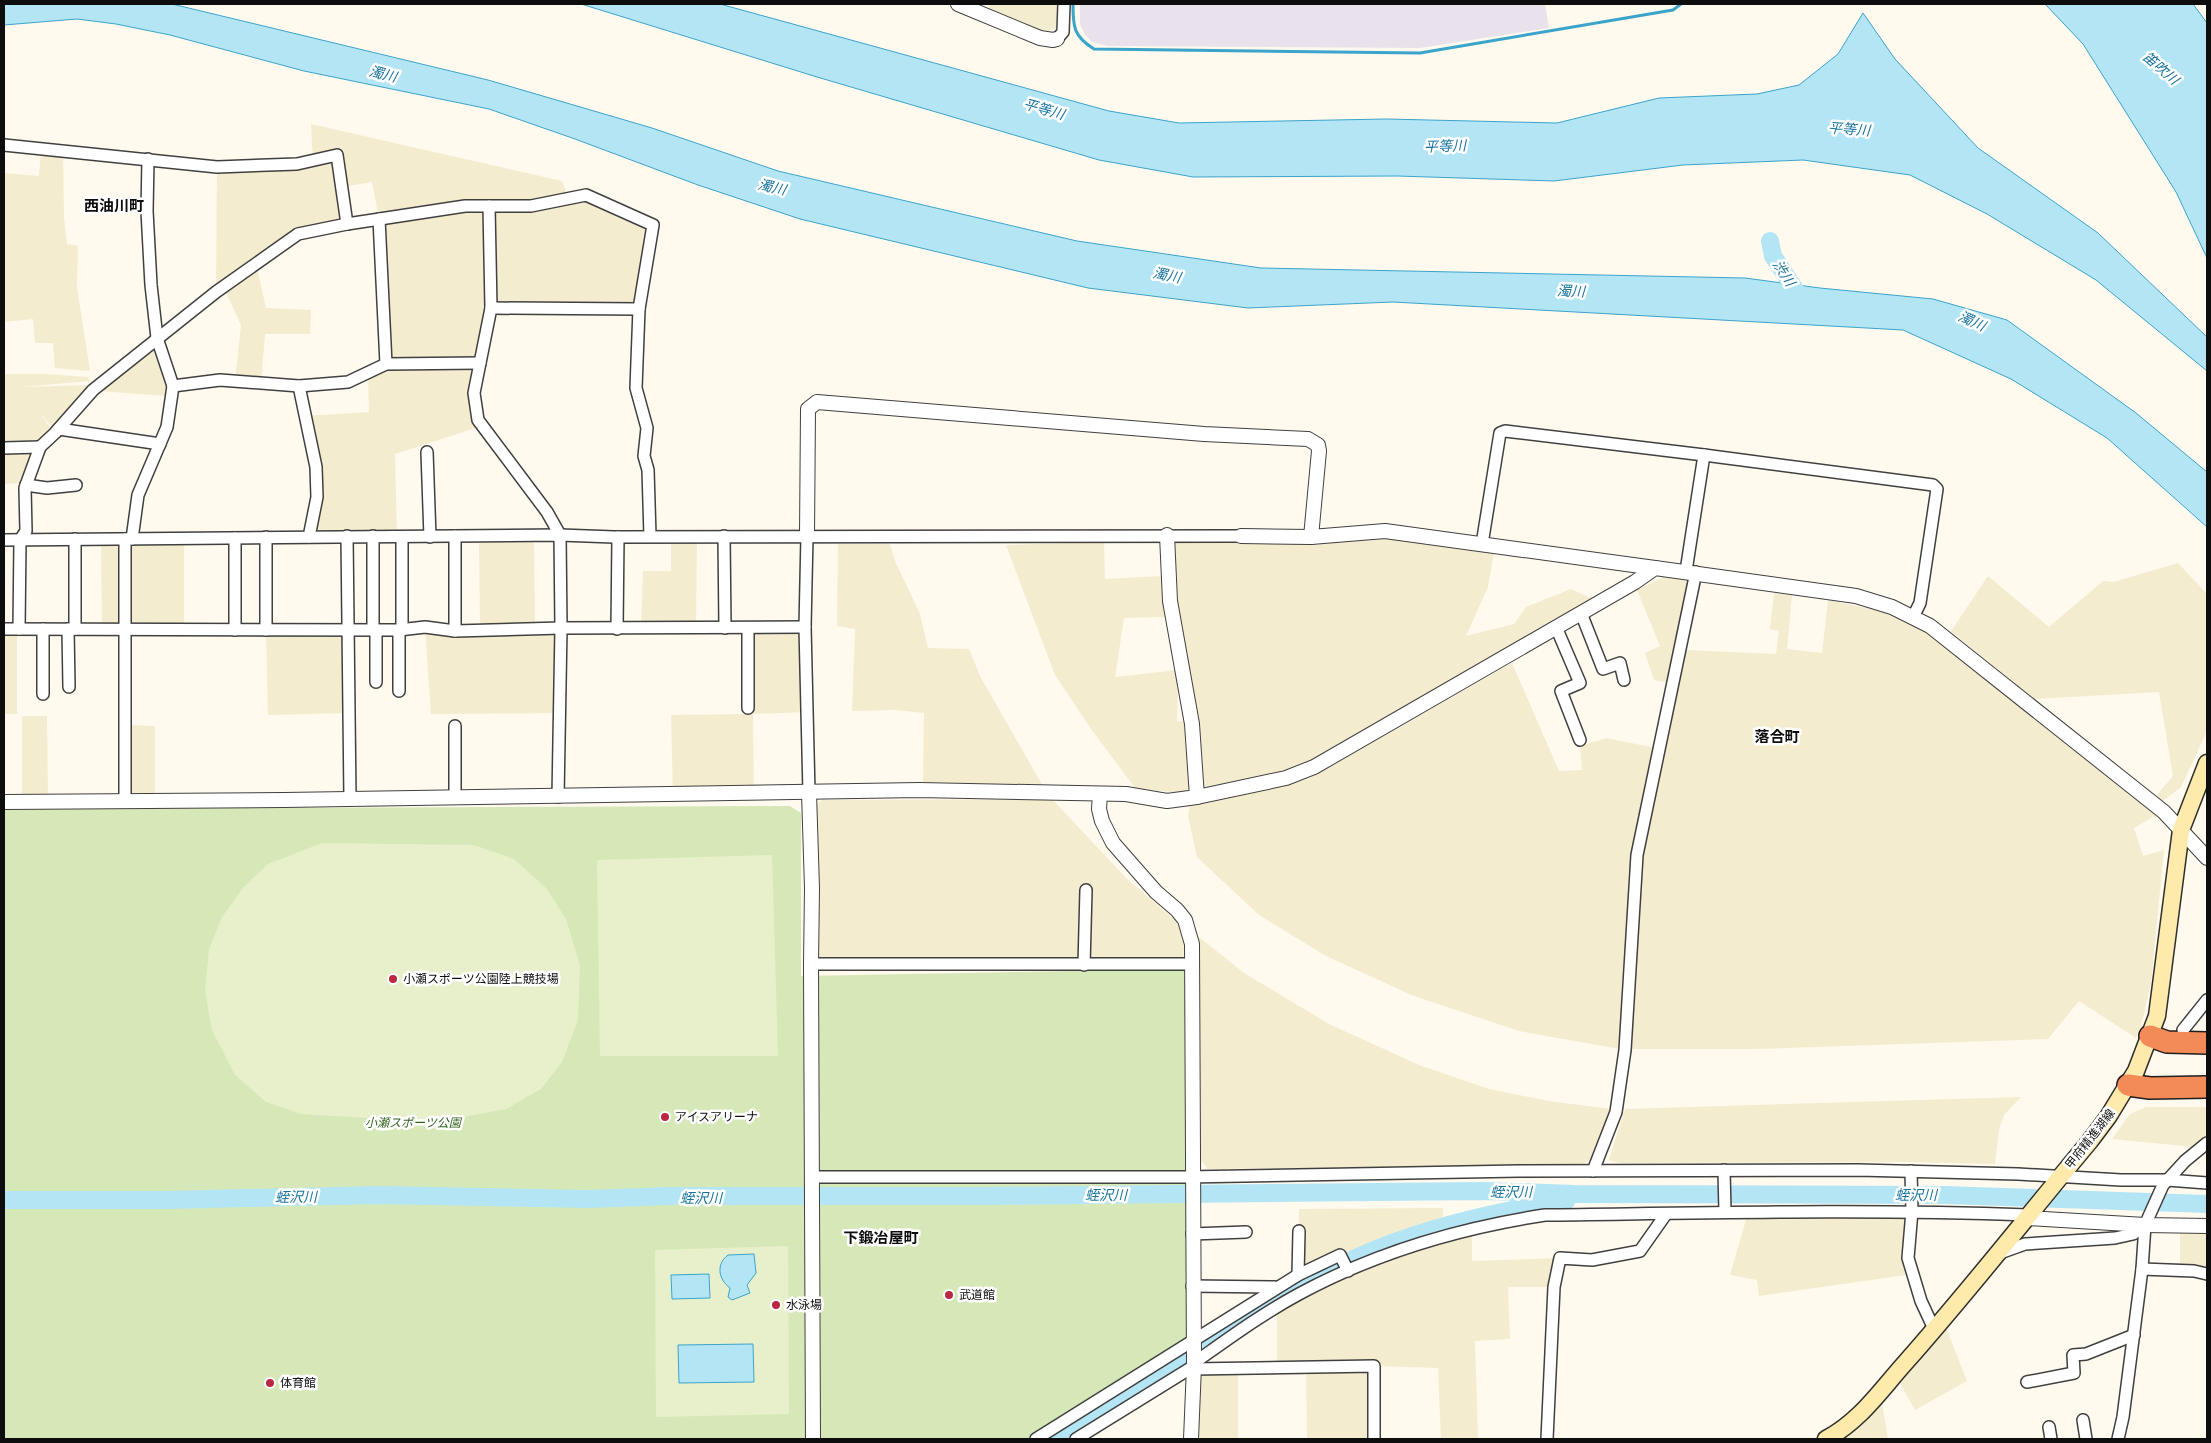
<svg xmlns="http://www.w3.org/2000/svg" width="2211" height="1443" viewBox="0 0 2211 1443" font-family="Literata,'Noto Sans JP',serif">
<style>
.industrial{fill:#e9e2ec}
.farmland{fill:#f4ecce}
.green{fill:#d7e8b8}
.pitch{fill:#e7f0ca}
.water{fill:#b3e5f5;stroke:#3ba4cb}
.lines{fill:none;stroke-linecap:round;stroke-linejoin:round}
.stream{stroke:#3ba4cb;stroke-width:3}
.river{stroke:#b3e5f5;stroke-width:18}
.minor-casing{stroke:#404040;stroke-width:14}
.tertiary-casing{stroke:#404040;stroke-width:16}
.secondary-casing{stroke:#2f2f2f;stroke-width:19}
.motorway-casing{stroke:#1e1e1e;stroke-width:24}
.minor{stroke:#fff;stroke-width:11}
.tertiary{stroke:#fff;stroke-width:14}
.secondary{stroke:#feeaaa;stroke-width:16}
.motorway{stroke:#f28b58;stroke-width:21}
.poi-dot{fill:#bb2741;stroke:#fff;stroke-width:2}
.labels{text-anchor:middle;stroke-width:5;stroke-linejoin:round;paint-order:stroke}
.poi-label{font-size:12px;fill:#0d0d0d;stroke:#fff;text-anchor:start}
.park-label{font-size:12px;font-style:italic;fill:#36641e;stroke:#fff}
.street-label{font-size:12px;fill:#0d0d0d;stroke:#fff}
.water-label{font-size:14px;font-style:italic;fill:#18749d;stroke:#fff}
.quarter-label{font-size:15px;font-weight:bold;fill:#0d0d0d;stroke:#fff}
</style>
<rect width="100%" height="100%" fill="#fff9ee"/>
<polygon class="industrial" points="1080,4 1545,4 1549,28 1420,48 1107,46 1092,42 1085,35 1080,24"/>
<g class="farmland">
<polygon points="988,4 1059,4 1059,22 1055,28 1049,31 1039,30 991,10"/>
<polygon points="311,124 562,181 568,197 586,195 653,225 639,309 491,308 474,393 482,426 395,454 397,537 309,537 317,497 305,416 369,412 368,374 386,363 379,219 372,182 342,187 347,224 298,234 256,264 266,308 311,310 310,334 265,334 261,384 235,381 241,325 224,288 216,292 217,167 313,160"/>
<polygon points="41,150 63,151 64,218 67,244 78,246 77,288 90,371 55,368 53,343 35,343 33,319 4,322 4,173 39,176"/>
<polygon points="156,349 160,356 167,386 167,396 99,391"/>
<polygon points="4,374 43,374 88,377 90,381 20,387 91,385 53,428 40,413 52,430 40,440 4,443"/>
<polygon points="21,451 34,452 19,483 4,484 4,452 19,452 21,458"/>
<polygon points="1367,532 1495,546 1488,587 1466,636 1514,624 1526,607 1571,589 1600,602 1314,767 1197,797 1167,535"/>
<polygon points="671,536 697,536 696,629 641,629 643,571 671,571"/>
<polygon points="101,539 184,539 184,630 102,630"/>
<polygon points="534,542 535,625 480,625 479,543"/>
<polygon points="1104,542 1105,579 1163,576 1167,617 1124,618 1115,677 1178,670 1177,721 1187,722 1189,786 1186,792 1180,793 1135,788 1091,729 1055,675 1006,545"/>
<polygon points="838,544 890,544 895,561 920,614 928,648 969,649 980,676 1044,788 923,786 924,713 896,710 852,711 855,629 837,626"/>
<polygon points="2178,563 2207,594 2207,731 2181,787 2163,801 2156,796 2173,776 2159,692 2034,699 1951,631 1988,576 2049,627 2103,581 2113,582"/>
<polygon points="1663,577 1692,581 1669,683 1654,680 1645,653 1660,646 1637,590"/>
<polygon points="1774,593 1792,595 1787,649 1822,653 1828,600 1894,614 1928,632 2107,772 2156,815 2134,828 2143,856 2164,850 2151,983 2141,1026 2136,1038 2079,1001 2048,1039 1756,1049 1632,1049 1638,893 1645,836 1685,650 1776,654 1779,631 1770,629"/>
<polygon points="425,627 561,628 560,713 431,714"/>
<polygon points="805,627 807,712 753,714 754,794 673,795 671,715 753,714 754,628"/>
<rect x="4" y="629" width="13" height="85"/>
<polygon points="266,630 348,630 349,713 268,715"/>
<polygon points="1512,663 1559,771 1582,770 1580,746 1607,738 1655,748 1638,819 1628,874 1625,1050 1519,1031 1414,996 1326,956 1259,915 1197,857 1188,816 1190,804 1309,779"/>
<polygon points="22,716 47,716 48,802 22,802"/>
<polygon points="125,725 155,726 155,801 125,801"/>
<polygon points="1052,799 1126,878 1175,920 1182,933 1184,947 1183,960 820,960 816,956 815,806 822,800"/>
<polygon points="1199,937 1244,973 1329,1024 1419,1065 1489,1089 1548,1101 1612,1109 1592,1159 1579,1166 1208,1169 1199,1158"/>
<polygon points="2021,1097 2004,1115 1999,1130 1995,1164 1904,1162 1619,1163 1609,1160 1625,1109"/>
<polygon points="2146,1107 2207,1107 2207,1136 2194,1147 2112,1139 2130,1114"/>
<polygon points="1443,1208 1443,1217 1340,1255 1298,1275 1299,1209"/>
<polygon points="1912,1211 1913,1274 1759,1296 1757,1280 1730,1275 1748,1213"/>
<polygon points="2180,1226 2207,1226 2207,1274 2180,1270"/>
<polygon points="1472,1229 1472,1261 1560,1258 1554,1287 1508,1287 1510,1339 1475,1341 1478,1439 1441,1439 1438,1368 1374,1366 1374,1439 1307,1439 1306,1367 1277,1367 1277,1307 1348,1271"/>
<polygon points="1943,1320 1967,1381 1915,1410 1895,1374"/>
<polygon points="1199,1370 1238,1371 1238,1439 1197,1439"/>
<polygon points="1881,1398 1888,1439 1842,1439 1848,1432"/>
</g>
<polygon class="green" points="790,806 801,813 801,976 1184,969 1193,1342 1032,1439 4,1439 4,809"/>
<g class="pitch">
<polygon points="322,843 474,845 514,859 547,889 566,919 580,966 578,1020 562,1062 541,1089 506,1109 435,1122 301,1114 266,1102 235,1075 212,1030 205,991 209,949 222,917 243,888 268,864"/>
<polygon points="772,855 778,1056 600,1056 597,860"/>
<polygon points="788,1246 789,1414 656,1417 655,1250"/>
</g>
<g class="water">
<polygon points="4,4 172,4 488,80 652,128 778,171 1077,241 1261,268 1745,278 1820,288 1933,299 2007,320 2136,413 2207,472 2207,527 2107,438 2011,379 1903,330 1393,302 1248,308 1088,288 800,219 698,185 575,139 489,109 304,71 170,35 116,24 77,19 4,25"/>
<polygon points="581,4 720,4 1109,111 1179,123 1386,119 1557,123 1659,98 1757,94 1799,85 1838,54 1863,13 1895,59 1978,148 2098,233 2207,337 2207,371 2096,280 1987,214 1910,175 1803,160 1683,165 1554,181 1397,176 1193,177 1099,160 817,77"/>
<polygon points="2045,4 2193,4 2207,23 2207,258 2176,192 2083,44"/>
<path d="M754 1254 756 1273 747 1285 750 1293 732 1300 728 1297 730 1288C718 1279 716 1264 728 1255Z"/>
<polygon points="709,1274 710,1298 672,1299 671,1275"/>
<polygon points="753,1344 754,1382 679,1383 678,1345"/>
</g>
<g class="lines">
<path class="stream" d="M1073 4C1073 26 1073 36 1094 49L1420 53 1673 10 1681 4"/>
<g class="river">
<polyline points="1770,241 1773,256 1804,303"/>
<polyline points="4,1200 166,1200 377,1195 589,1199 669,1196 979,1196 1484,1191 1575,1194 1944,1195 2207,1204"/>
<path d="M1058 1439C1160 1372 1266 1294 1379 1248 1438 1225 1503 1210 1566 1201"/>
</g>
<g class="minor-casing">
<g id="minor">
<polyline points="1057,39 1063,32 1064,4"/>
<polyline points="4,145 217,167 297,164 337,155 347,224"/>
<polyline points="148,159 147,211 151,285 157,338 173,386 220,380 299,386 348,382 386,364 480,363"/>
<polyline points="489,206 531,206 586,195 653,225 639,309 636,388 647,428 644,456 648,470 650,536"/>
<polyline points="379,219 386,364"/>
<polyline points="491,308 639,309"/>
<polyline points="299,386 316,467 317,497 309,537"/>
<polyline points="59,429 160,444"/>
<polyline points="4,448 40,447"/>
<polyline points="427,452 430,537"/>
<polyline points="26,485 47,488 76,485"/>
<polyline points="347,536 350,799"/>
<polyline points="373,536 373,630"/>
<polyline points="455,536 455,631"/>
<polyline points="724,536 725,628"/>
<polyline points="807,536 805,627 809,793"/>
<polyline points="266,537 266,630"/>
<polyline points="402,537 402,630"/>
<polyline points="235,538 235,630"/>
<polyline points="75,539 75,629"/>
<polyline points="125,539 125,801"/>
<polyline points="132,539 138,495 167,427 173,386"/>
<polyline points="4,540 560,535 614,537 1241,536"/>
<polyline points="1482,544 1500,433 1505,431 1704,455 1933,485 1937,489 1920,603 1913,617"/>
<polyline points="1686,571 1704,455"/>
<polyline points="1581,613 1603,669 1620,663 1624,680"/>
<polyline points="1556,627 1580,683 1561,691 1580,740"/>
<polyline points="748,628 748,708"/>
<polyline points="4,629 399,630 425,627 455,631 561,628 805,627"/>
<polyline points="19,629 20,540 26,531 25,488 40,447 55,433 93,390 216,292 298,234 347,224 465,206 489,206 491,308 474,393 478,420 547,512 560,535 561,628 558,797"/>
<polyline points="68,629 69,687"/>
<polyline points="617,629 618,537"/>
<polyline points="399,630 399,691"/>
<polyline points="376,682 376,630"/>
<polyline points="43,694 43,629"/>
<polyline points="455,726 455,798"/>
<polyline points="811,964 1193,964"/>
<polyline points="1084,965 1086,890"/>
<polyline points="2183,1030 2207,1000"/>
<polyline points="1724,1170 1725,1212"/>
<polyline points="1593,1171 1616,1112 1625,1050 1637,855 1696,572"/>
<polyline points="1911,1171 1912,1211 1908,1258 1921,1301 1934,1329"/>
<polyline points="812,1177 1186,1177 1519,1171 1858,1170 2018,1174 2121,1180 2167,1180 2207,1183"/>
<polyline points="1192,1234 1246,1232"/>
<polyline points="2000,1253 2025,1244 2115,1238 2133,1234 2145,1225"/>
<polyline points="2142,1269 2194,1271 2207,1274"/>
<polyline points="1298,1275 1299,1231"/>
<polyline points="1192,1286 1275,1287"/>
<path d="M1194 1363C1228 1339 1262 1314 1299 1294 1375 1253 1460 1228 1545 1215 1707 1213 1867 1209 2028 1215"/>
<polyline points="1193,1369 1374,1366 1374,1439"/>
<polyline points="2027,1382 2074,1373 2073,1355 2086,1354 2134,1335"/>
<polyline points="2083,1420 2086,1439"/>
<polyline points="2049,1427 2051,1439"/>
<polyline points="1036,1439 1298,1275 1340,1255 1348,1271"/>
<polyline points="1076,1439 1194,1366"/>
<polyline points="1547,1439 1554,1287 1560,1258 1592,1260 1640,1251 1666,1214"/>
<polyline points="2118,1439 2123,1417 2142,1269 2145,1225 2163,1185 2185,1161 2207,1143"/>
</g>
</g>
<g class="tertiary-casing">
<g id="tertiary">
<polyline points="958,4 1040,38 1053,40 1057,39"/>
<polyline points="1167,535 1170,601 1192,724 1197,797"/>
<polyline points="807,536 808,409 817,402 1204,434 1308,439 1318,445 1319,451 1311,537 1385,531 1655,568"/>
<polyline points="1241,536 1311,537"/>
<polyline points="809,793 812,888 811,964 813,1439"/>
<polyline points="1100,794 1099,809 1102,821 1113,843 1156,892 1177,910 1185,920 1192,944 1194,1366 1191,1439"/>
<polyline points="4,802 284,800 919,790 1126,794 1167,801 1197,797 1286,778 1314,767 1635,582 1655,568 1856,596 1892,607 1930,626 2164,812 2207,858"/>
<polyline points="2026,1218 2145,1225 2207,1226"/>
</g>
</g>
<g class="secondary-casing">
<path id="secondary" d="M1826 1439C1859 1422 1880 1391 1905 1363 1969 1291 2028 1215 2090 1141L2108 1117 2136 1071 2157 1016 2181 830 2207 763"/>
</g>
<g class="motorway-casing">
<g id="motorway">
<polyline points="2150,1036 2167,1042 2207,1043"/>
<polyline points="2128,1085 2150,1088 2207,1087"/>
</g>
</g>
<use href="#minor" class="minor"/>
<use href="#tertiary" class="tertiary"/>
<use href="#secondary" class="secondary"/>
<use href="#motorway" class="motorway"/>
</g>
<g class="poi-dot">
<circle cx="393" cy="979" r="5"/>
<circle cx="665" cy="1117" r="5"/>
<circle cx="949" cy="1295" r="5"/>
<circle cx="776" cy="1305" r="5"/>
<circle cx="270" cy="1383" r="5"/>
</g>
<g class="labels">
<g class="poi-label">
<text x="403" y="983">小瀬スポーツ公園陸上競技場</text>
<text x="675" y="1121">アイスアリーナ</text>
<text x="959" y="1299">武道館</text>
<text x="786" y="1309">水泳場</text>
<text x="280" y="1387">体育館</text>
</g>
<g class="park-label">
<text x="413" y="1127">小瀬スポーツ公園</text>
</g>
<g class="street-label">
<text transform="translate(2090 1139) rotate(-52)" y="4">甲府精進湖線</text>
</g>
<g class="water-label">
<text transform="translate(2161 68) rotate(41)" y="5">笛吹川</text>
<text transform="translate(383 74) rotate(14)" y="5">濁川</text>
<text transform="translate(1044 109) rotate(16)" y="5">平等川</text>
<text transform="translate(1849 129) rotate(4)" y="5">平等川</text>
<text transform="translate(1445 146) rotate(-2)" y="5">平等川</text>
<text transform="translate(772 187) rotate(13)" y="5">濁川</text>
<text transform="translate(1784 273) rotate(57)" y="5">渋川</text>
<text transform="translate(1167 275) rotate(11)" y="5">濁川</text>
<text transform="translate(1571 291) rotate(2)" y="5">濁川</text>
<text transform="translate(1972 321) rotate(24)" y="5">濁川</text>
<text x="1511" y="1197">蛭沢川</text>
<text x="1106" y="1200">蛭沢川</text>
<text x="1916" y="1200">蛭沢川</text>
<text transform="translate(296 1197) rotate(-1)" y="5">蛭沢川</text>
<text x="701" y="1203">蛭沢川</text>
</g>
<g class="quarter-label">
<text x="114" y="211">西油川町</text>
<text x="1777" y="742">落合町</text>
<text x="881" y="1243">下鍛冶屋町</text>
</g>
</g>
<rect width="2211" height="1443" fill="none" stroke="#0d0d0d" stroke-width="10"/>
</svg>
